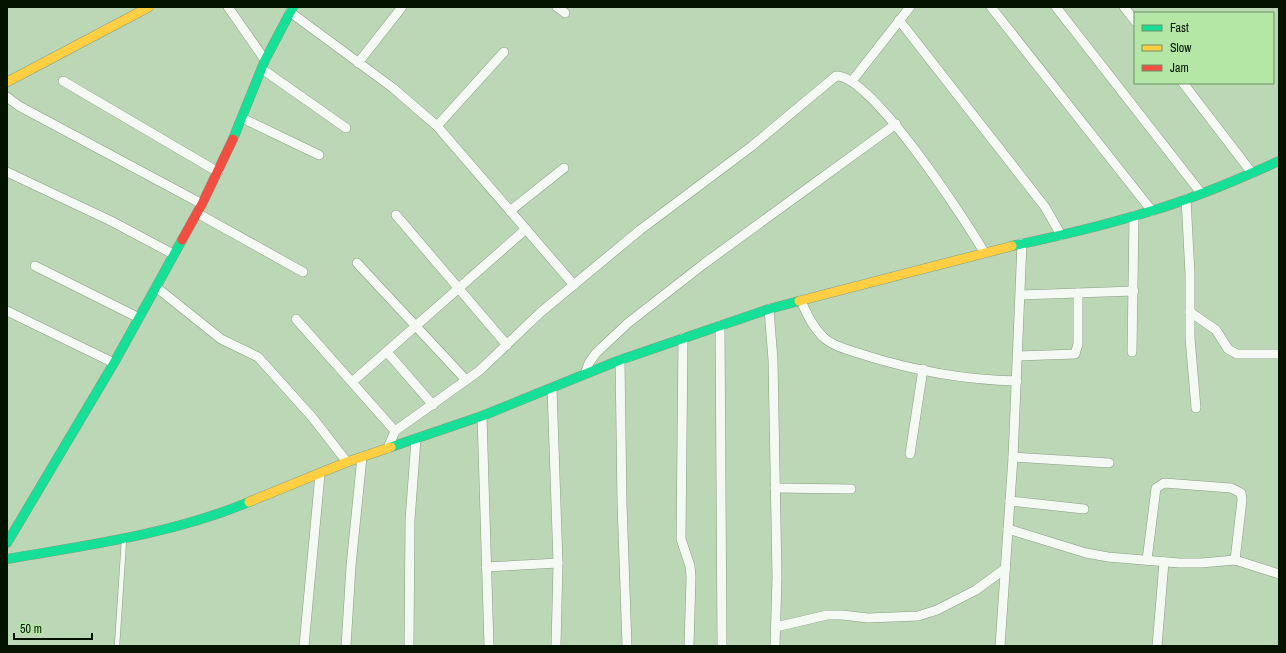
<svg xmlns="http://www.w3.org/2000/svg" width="1286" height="653" viewBox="0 0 1286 653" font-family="'Archivo Narrow',sans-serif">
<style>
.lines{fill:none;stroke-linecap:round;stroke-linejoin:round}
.lane-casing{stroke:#889d83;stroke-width:5.5}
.street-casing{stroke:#889d83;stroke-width:10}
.fast-casing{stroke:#889d83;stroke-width:10}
.slow-casing{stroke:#889d83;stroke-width:10}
.jam-casing{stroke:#889d83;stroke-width:10}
.lane{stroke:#f5f9f4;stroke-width:4.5}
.street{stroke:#f5f9f4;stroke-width:9}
.fast{stroke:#16e098;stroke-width:9}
.slow{stroke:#ffcf43;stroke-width:9}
.jam{stroke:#f24e42;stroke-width:9}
</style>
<rect width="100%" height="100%" fill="#bcd7b5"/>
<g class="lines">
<g class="lane-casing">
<polyline id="lane" points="117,646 124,540"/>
</g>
<g class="street-casing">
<g id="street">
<polyline points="228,7 265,60"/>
<polyline points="557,7 565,13"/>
<polyline points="991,7 1152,211"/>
<polyline points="1056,7 1201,193"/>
<polyline points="1124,7 1135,21"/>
<polyline points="290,12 393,88 437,126 574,285"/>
<polyline points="899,20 1045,207 1061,235"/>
<polyline points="358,63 402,7"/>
<polyline points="262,69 346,128"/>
<polyline points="63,81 218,172"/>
<polyline points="852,81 910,7"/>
<polyline points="1183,83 1252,173"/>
<polyline points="7,97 19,106 202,204"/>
<polyline points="242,118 319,155"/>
<polyline points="437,126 504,52"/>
<polyline points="7,172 111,221 173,254"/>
<polyline points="1186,199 1190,274 1190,338 1196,408"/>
<polyline points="510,211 564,168"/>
<polyline points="197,213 303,272"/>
<polyline points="396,215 507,345"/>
<polyline points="357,263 466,380"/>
<polyline points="35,266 139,318"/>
<polyline points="156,287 221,339 258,357 312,417 347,462"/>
<polyline points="1021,295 1134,291"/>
<path d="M801 301C807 314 812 326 823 337 833 346 848 350 861 354 911 370 964 380 1017 381"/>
<polyline points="769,309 773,360 777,577 775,646"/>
<polyline points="7,311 114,363"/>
<polyline points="1190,312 1216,330 1228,349 1237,354 1279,354"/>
<polyline points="296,319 395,431"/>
<polyline points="720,326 722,646"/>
<polyline points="683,338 681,539 690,566 691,577 689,646"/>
<polyline points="387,352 433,405"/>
<polyline points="1132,352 1134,216"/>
<polyline points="1018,356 1075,354 1078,344 1078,293"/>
<polyline points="620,360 622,503 627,646"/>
<polyline points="585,374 589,363 596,353 628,323 705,263 896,124"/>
<polyline points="352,382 526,229"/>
<polyline points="552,388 558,563 556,646"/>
<polyline points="482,416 489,646"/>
<path d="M388 448 395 431 479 371 541 312 640 230 752 146 836 76C870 73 966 221 984 252"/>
<polyline points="910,454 923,369"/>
<polyline points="1013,457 1109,463"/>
<polyline points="775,488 851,489"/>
<polyline points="1010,501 1084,509"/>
<polyline points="1008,529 1086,553 1108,557 1179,563 1201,563 1235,560 1279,574"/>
<polyline points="1147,560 1156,488 1164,483 1231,488 1241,493 1242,500 1235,560"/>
<polyline points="486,567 558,563"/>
<polyline points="776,627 827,615 842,615 868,618 918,616 937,610 976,590 1006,568"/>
<polyline points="304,646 320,474"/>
<polyline points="346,646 351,566 362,457"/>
<polyline points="409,646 410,520 416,439"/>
<polyline points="1000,646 1013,457 1022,243"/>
<polyline points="1157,646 1164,562"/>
</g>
</g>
<g class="fast-casing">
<g id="fast">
<polyline points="233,139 265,60 293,7"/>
<path d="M1012 246C1059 236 1106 225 1151 211 1195 198 1237 180 1279 161"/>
<polyline points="391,447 482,416 620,360 769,309 799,301"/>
<polyline points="7,543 114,363 182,240"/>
<path d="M7 559C89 545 172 534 249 502"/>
</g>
</g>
<g class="slow-casing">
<g id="slow">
<polyline points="7,82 149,7"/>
<polyline points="799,301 1012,246"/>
<polyline points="249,502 347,462 391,447"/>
</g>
</g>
<g class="jam-casing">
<polyline id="jam" points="182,240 202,204 233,139"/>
</g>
<use href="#lane" class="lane"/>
<use href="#street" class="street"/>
<use href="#fast" class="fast"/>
<use href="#slow" class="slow"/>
<use href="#jam" class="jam"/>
</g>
<rect width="1286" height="653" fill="none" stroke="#031300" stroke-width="16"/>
<rect x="1134" y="12" width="140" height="72" fill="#b4e6a6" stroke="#6d9264"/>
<rect x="1142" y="25" width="20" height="6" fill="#16e098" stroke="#6d9264"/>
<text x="1170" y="32" font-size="12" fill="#031300">Fast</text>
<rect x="1142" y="45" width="20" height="6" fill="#ffcf43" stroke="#6d9264"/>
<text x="1170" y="52" font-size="12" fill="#031300">Slow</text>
<rect x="1142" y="65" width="20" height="6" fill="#f24e42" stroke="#6d9264"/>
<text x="1170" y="72" font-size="12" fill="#031300">Jam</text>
<path d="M14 633v6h78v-6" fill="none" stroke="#031300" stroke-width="2"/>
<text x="20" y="633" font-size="12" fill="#031300" stroke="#b4e6a6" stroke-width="3" paint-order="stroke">50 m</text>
</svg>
